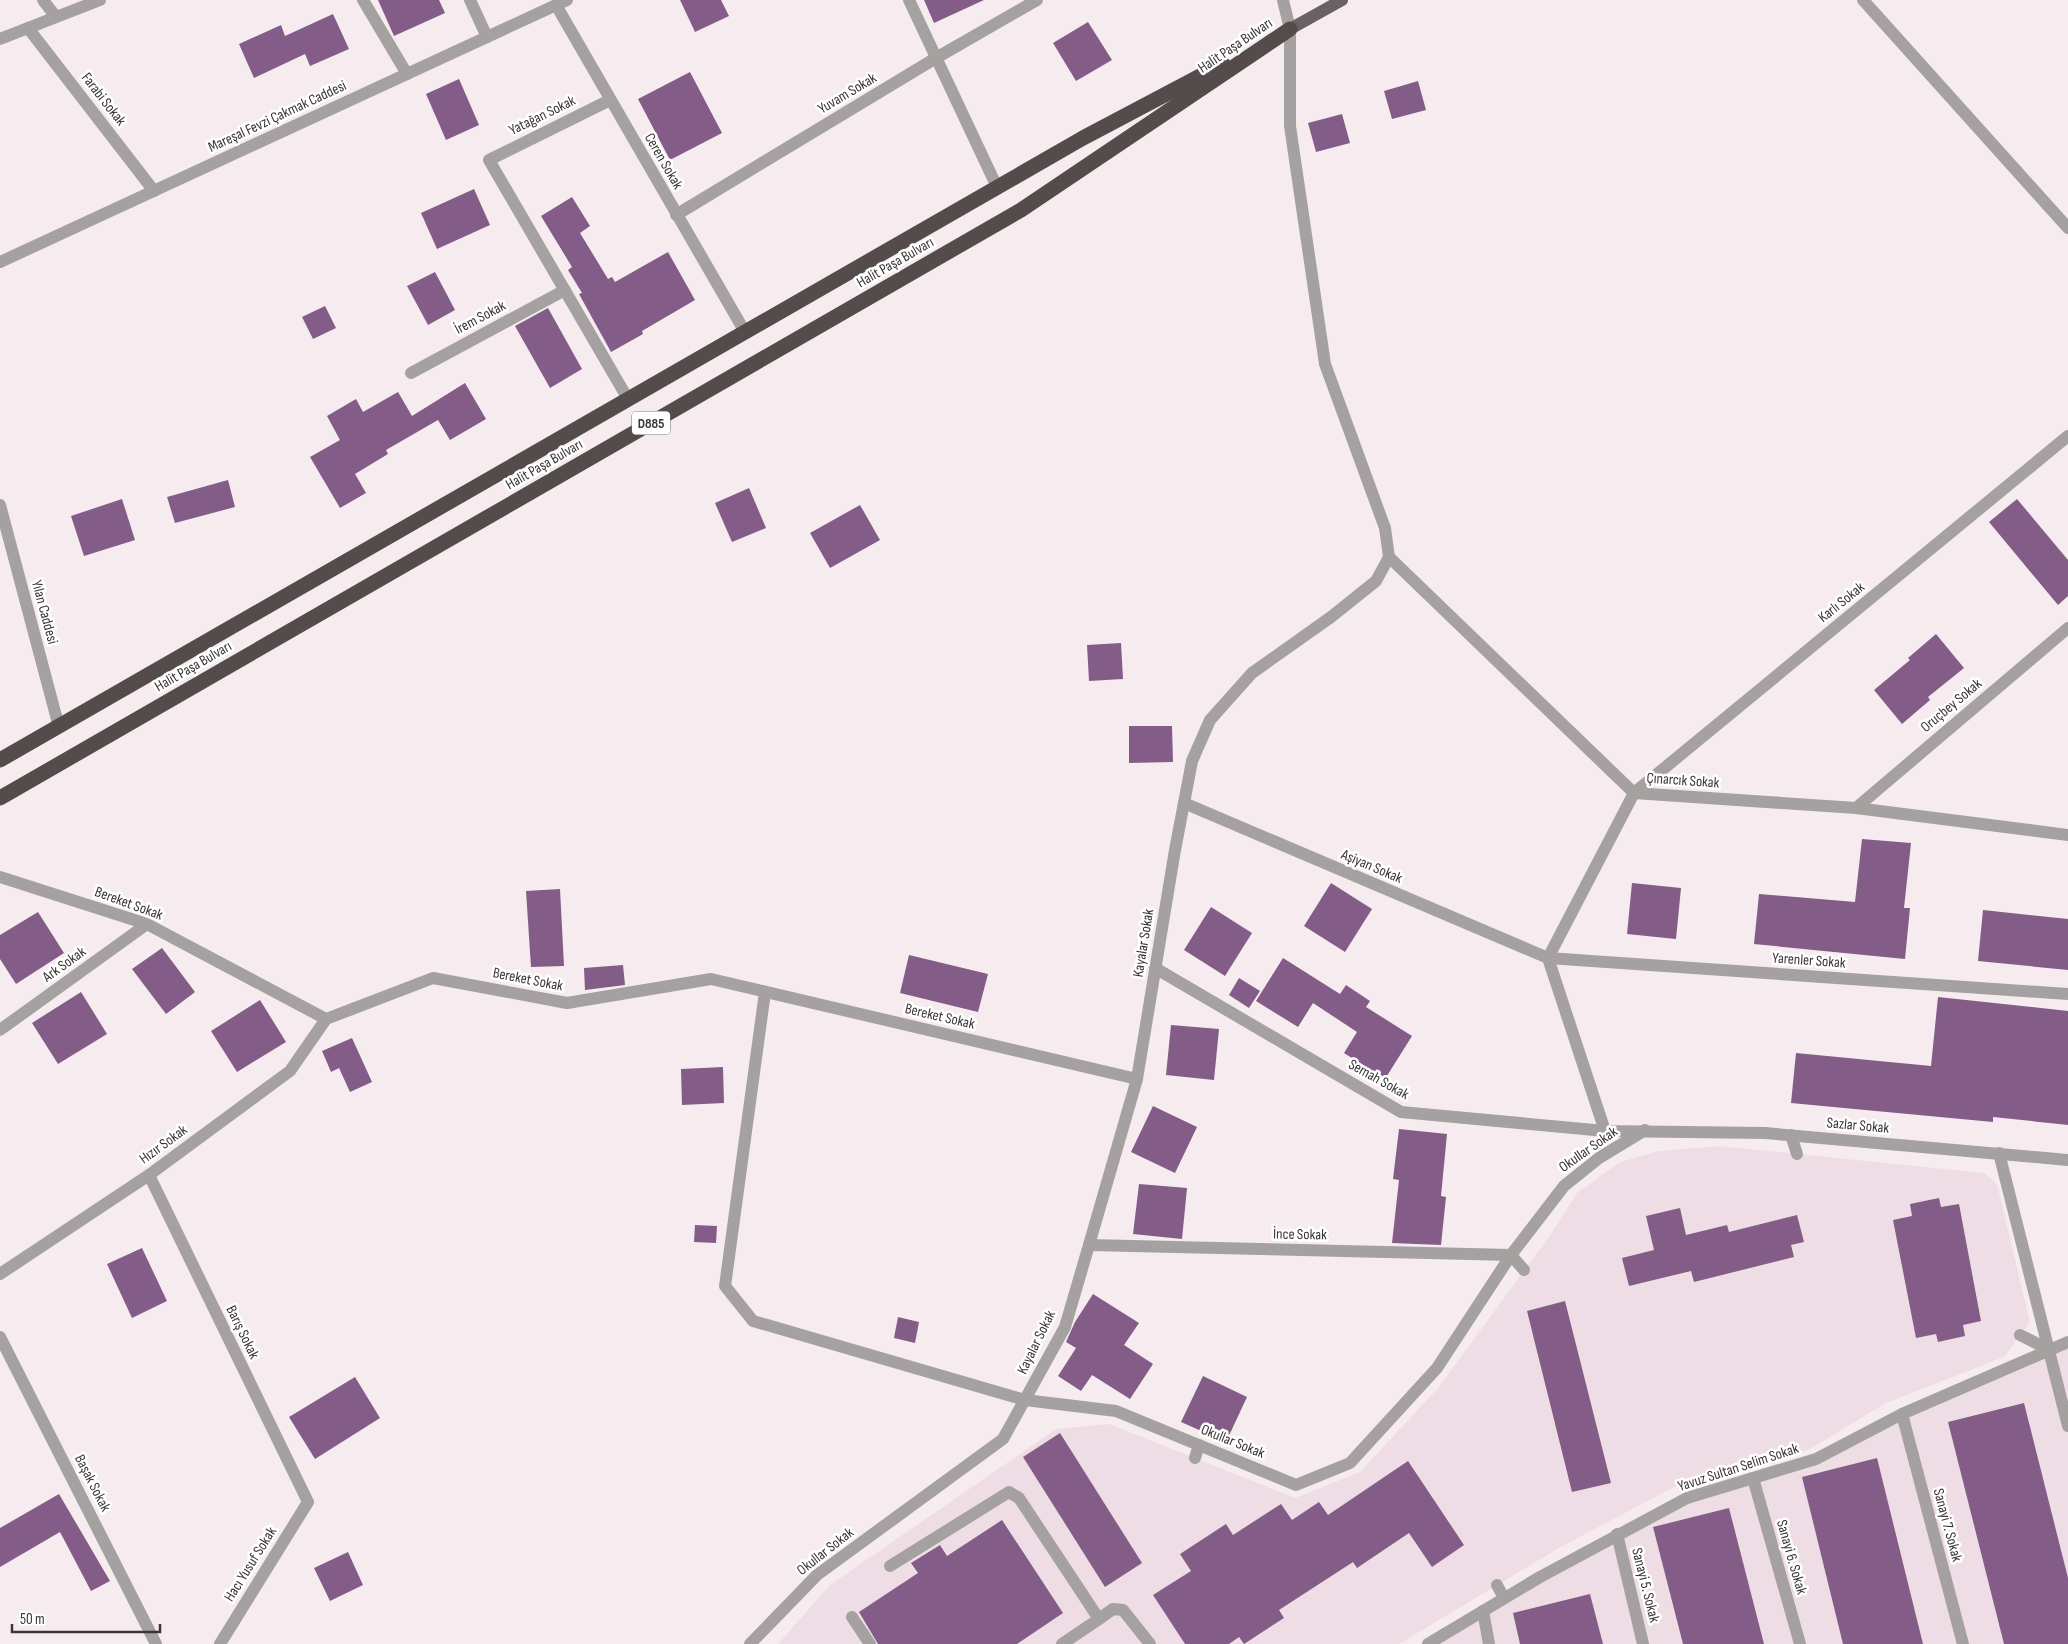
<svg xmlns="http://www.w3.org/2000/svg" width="2068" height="1644" viewBox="0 0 2068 1644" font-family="'Sofia Sans Condensed',sans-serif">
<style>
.built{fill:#efdde5}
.building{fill:#835c87}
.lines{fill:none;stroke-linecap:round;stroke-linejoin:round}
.minor{stroke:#a6a1a1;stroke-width:12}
.major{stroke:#696162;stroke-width:12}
.highway{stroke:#544b4b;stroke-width:15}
.labels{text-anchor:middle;stroke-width:5;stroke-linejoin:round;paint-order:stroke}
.shield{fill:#fff;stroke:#757274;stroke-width:1}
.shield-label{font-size:14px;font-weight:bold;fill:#3a3638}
.street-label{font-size:15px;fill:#3a3638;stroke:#fff}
</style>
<rect width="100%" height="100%" fill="#f6ecf0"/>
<g class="built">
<polygon points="1719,1146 1984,1173 1997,1184 2030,1322 2004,1357 1886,1403 1810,1449 1678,1485 1559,1548 1399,1644 778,1644 830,1585 1056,1429 1109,1424 1295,1498 1360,1472 1438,1388 1551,1234 1577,1193 1620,1162 1659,1151"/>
<polygon points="2068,1342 2068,1644 1428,1644 1687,1498 1816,1459"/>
</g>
<g class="building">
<polygon points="378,0 439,0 445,13 394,36"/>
<polygon points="680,0 721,0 729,16 695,32"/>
<polygon points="924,0 984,0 934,23"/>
<polygon points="333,14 349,49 310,66 305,54 254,78 239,44 281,25 285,36"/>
<polygon points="1088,22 1112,60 1076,81 1053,43"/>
<polygon points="690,72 722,133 670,160 638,99"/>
<polygon points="459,79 479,125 446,140 426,94"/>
<polygon points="1418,81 1426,110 1392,119 1384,91"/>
<polygon points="1342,114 1350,143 1316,152 1308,123"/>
<polygon points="474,189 490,225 437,249 421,213"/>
<polygon points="572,197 590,226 580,233 608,279 612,277 615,282 668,252 695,300 642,331 643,334 611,352 579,294 582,293 568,270 572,267 541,216"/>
<polygon points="435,272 455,310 428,325 407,286"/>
<polygon points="325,306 336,328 313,339 302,317"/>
<polygon points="548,308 582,369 550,388 515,326"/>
<polygon points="465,383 486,419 450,440 438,420 386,450 388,454 355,474 366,493 340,508 310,457 340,440 327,416 356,399 363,412 398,392 412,416"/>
<polygon points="228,480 235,507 175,523 167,497"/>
<polygon points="749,488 766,528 732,542 715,503"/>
<polygon points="122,499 135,540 84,556 71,516"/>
<polygon points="2017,499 2068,560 2068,596 2058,605 1989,522"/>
<polygon points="860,505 880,540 830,568 810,533"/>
<polygon points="1936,634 1964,668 1928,697 1930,700 1902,724 1874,690 1910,660 1908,658"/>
<polygon points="1121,643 1123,679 1089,681 1087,645"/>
<polygon points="1129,726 1172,726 1173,762 1129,763"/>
<polygon points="1862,839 1911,843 1904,908 1910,908 1905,959 1754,944 1759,894 1855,902"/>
<polygon points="1331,883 1372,909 1345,952 1304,926"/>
<polygon points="1632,883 1681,888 1676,939 1627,934"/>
<polygon points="560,889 564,966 531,967 526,891"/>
<polygon points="1211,907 1252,933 1225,976 1184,950"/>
<polygon points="1983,910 2068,919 2068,970 1978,961"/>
<polygon points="38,912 64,953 16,984 0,959 0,935"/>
<polygon points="162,948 195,992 166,1014 132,969"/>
<polygon points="909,955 988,974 978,1012 900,993"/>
<polygon points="1283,958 1340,994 1346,985 1370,1001 1366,1007 1412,1036 1385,1079 1344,1053 1357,1032 1313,1003 1298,1027 1256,1001"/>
<polygon points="623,965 625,985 585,990 584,968"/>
<polygon points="1239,978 1260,991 1249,1008 1229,995"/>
<polygon points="81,992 107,1034 58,1064 32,1023"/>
<polygon points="1938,997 2068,1011 2068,1125 1993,1117 1993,1122 1791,1103 1796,1053 1931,1066"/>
<polygon points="260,1000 286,1042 237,1072 211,1031"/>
<polygon points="1171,1025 1219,1029 1214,1080 1166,1075"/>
<polygon points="352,1038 372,1082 350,1092 339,1068 331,1072 322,1051"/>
<polygon points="723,1067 724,1103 682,1105 681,1069"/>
<polygon points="1153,1106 1197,1127 1175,1173 1131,1152"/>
<polygon points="1399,1129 1447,1134 1441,1196 1446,1197 1441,1245 1392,1243 1399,1180 1393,1179"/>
<polygon points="1139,1184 1187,1188 1182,1239 1133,1234"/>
<polygon points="1939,1198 1941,1207 1959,1204 1981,1321 1963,1325 1965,1336 1938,1342 1936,1334 1916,1338 1893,1220 1912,1216 1910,1204"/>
<polygon points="1680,1208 1686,1235 1727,1225 1729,1232 1797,1215 1804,1242 1791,1245 1794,1257 1694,1282 1691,1271 1629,1286 1622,1258 1654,1250 1646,1216"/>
<polygon points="695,1225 717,1226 716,1243 694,1242"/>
<polygon points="142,1248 167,1301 132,1318 107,1264"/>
<polygon points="1093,1294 1139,1323 1124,1345 1153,1364 1130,1399 1092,1375 1081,1391 1058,1376 1076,1348 1066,1342 1075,1322"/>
<polygon points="1565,1301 1611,1483 1572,1492 1527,1311"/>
<polygon points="898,1317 919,1322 915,1343 894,1338"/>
<polygon points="1203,1376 1247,1397 1226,1442 1181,1422"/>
<polygon points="355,1377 380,1418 315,1459 289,1417"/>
<polygon points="2024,1403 2068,1578 2068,1644 2004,1644 1948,1422"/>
<polygon points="1060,1433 1142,1563 1105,1587 1023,1457"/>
<polygon points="1877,1458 1923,1644 1843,1644 1802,1477"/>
<polygon points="1408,1461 1464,1545 1432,1567 1409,1533 1357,1568 1353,1562 1279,1610 1284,1618 1244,1644 1239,1637 1229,1644 1185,1644 1153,1595 1191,1571 1180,1554 1226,1524 1233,1535 1281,1504 1292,1520 1319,1502 1328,1515"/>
<polygon points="59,1494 110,1581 91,1591 60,1532 0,1567 0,1528"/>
<polygon points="1729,1508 1764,1644 1683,1644 1653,1527"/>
<polygon points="1002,1520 1063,1613 1017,1644 878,1644 859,1612 918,1573 911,1563 940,1545 947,1556"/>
<polygon points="348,1552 363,1585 330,1601 314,1568"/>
<polygon points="1590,1594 1603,1644 1520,1644 1513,1613"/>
</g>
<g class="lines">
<g class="minor">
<polyline points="43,0 56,17"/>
<polyline points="363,0 407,74"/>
<polyline points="470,0 487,37"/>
<polyline points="909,0 997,187"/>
<polyline points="1283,0 1290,29 1290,126 1325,364 1385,528 1389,557"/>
<polyline points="1863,0 2068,228"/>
<polyline points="556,5 745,332"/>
<polyline points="28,28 154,191"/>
<polyline points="0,39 100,0"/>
<polyline points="610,100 489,160 628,399"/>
<polyline points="676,215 936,58 1037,0"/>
<polyline points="0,262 567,0"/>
<polyline points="411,373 565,290"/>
<polyline points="0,505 59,727"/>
<polyline points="1389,557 1634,793 1856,808 2068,835"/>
<polyline points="1184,803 1548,958 2068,994"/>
<polyline points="1856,808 2068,628"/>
<polyline points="0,877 147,924 326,1019 433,978 567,1003 711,979 1137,1079"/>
<polyline points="1155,968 1401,1112 1605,1131 1765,1133 2068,1160"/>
<polyline points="765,992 725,1286 753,1321 1025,1400 1116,1411 1296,1485 1350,1463 1437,1368 1511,1255 1564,1186 1599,1158 1645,1130"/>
<polyline points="0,1030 147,924"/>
<polyline points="1605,1131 1548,958 1634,793 2068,436"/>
<polyline points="1791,1135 1797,1154"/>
<polyline points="1999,1153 2068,1426"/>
<polyline points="149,1175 308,1502 220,1644"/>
<polyline points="1089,1245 1511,1255"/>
<polyline points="1511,1255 1524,1270"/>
<polyline points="0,1274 149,1175 290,1071 326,1019"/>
<polyline points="2020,1335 2050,1350"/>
<polyline points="0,1337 156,1644"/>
<polyline points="1902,1414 1963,1644"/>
<polyline points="1195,1458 1199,1445"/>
<polyline points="1753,1478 1800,1644"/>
<polyline points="1617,1534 1643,1644"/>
<polyline points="890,1566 1009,1492 1019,1498 1099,1619 1113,1609 1123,1610 1150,1644"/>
<polyline points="1497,1585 1504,1598"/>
<polyline points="1483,1611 1489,1644"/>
<polyline points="852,1617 870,1644"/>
<polyline points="750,1644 817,1575 1003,1439 1065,1327 1089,1245 1137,1079 1175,850 1192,761 1210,720 1252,673 1331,617 1376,581 1389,557"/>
<polyline points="1062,1644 1099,1619"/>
<polyline points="1428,1644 1540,1577 1687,1498 1816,1459 1902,1414 2068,1342"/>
</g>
<polyline class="major" points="1290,29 1342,0"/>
<g class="highway">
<polyline points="0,760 1083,138 1223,64"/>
<polyline points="0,798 1021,210 1290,29"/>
</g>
</g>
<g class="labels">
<rect class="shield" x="632" y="411.5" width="38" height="23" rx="4"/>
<g class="shield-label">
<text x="651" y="428">D885</text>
</g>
<g class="street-label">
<text transform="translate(1235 45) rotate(-34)" y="5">Halit Paşa Bulvarı</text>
<text transform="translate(847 93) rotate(-31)" y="5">Yuvam Sokak</text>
<text transform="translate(104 99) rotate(52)" y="5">Farabi Sokak</text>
<text transform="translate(542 115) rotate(-26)" y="5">Yatağan Sokak</text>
<text transform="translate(277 116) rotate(-25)" y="5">Mareşal Fevzi Çakmak Caddesi</text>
<text transform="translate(664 161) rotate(60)" y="5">Ceren Sokak</text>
<text transform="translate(895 262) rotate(-30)" y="5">Halit Paşa Bulvarı</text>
<text transform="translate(480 317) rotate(-28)" y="5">İrem Sokak</text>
<text transform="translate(544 464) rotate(-30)" y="5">Halit Paşa Bulvarı</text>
<text transform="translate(1841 602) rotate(-39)" y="5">Karlı Sokak</text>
<text transform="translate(45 612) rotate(75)" y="5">Yılan Caddesi</text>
<text transform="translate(193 666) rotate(-30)" y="5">Halit Paşa Bulvarı</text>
<text transform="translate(1951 705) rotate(-40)" y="5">Oruçbey Sokak</text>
<text transform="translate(1683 780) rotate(4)" y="5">Çınarcık Sokak</text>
<text transform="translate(1372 866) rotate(23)" y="5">Aşiyan Sokak</text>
<text transform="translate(129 903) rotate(20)" y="5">Bereket Sokak</text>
<text transform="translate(1143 943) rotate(-81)" y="5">Kayalar Sokak</text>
<text transform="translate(1809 960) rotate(4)" y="5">Yarenler Sokak</text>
<text transform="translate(64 964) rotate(-36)" y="5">Ark Sokak</text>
<text transform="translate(528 979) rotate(11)" y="5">Bereket Sokak</text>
<text transform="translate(940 1016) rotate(13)" y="5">Bereket Sokak</text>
<text transform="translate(1379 1079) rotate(29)" y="5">Semah Sokak</text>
<text transform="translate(1858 1125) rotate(5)" y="5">Sazlar Sokak</text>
<text transform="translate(163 1144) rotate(-36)" y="5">Hızır Sokak</text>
<text transform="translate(1588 1149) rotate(-35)" y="5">Okullar Sokak</text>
<text transform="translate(1300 1234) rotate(1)" y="5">İnce Sokak</text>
<text transform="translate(243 1332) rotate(64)" y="5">Barış Sokak</text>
<text transform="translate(1036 1342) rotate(-64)" y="5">Kayalar Sokak</text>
<text transform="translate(1233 1441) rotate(22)" y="5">Okullar Sokak</text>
<text transform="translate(1738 1467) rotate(-18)" y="5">Yavuz Sultan Selim Sokak</text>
<text transform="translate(93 1483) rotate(63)" y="5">Başak Sokak</text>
<text transform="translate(1948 1525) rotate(75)" y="5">Sanayi 7. Sokak</text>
<text transform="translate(825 1551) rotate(-38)" y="5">Okullar Sokak</text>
<text transform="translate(1792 1557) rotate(74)" y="5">Sanayi 6. Sokak</text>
<text transform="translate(250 1564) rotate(-58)" y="5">Hacı Yusuf Sokak</text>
<text transform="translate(1646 1585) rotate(76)" y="5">Sanayi 5. Sokak</text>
</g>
</g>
<path d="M12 1624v8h148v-8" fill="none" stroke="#3a3638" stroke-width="2.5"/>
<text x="20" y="1624" font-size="15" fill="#3a3638" stroke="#ffffff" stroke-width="4" paint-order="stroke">50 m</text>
</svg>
